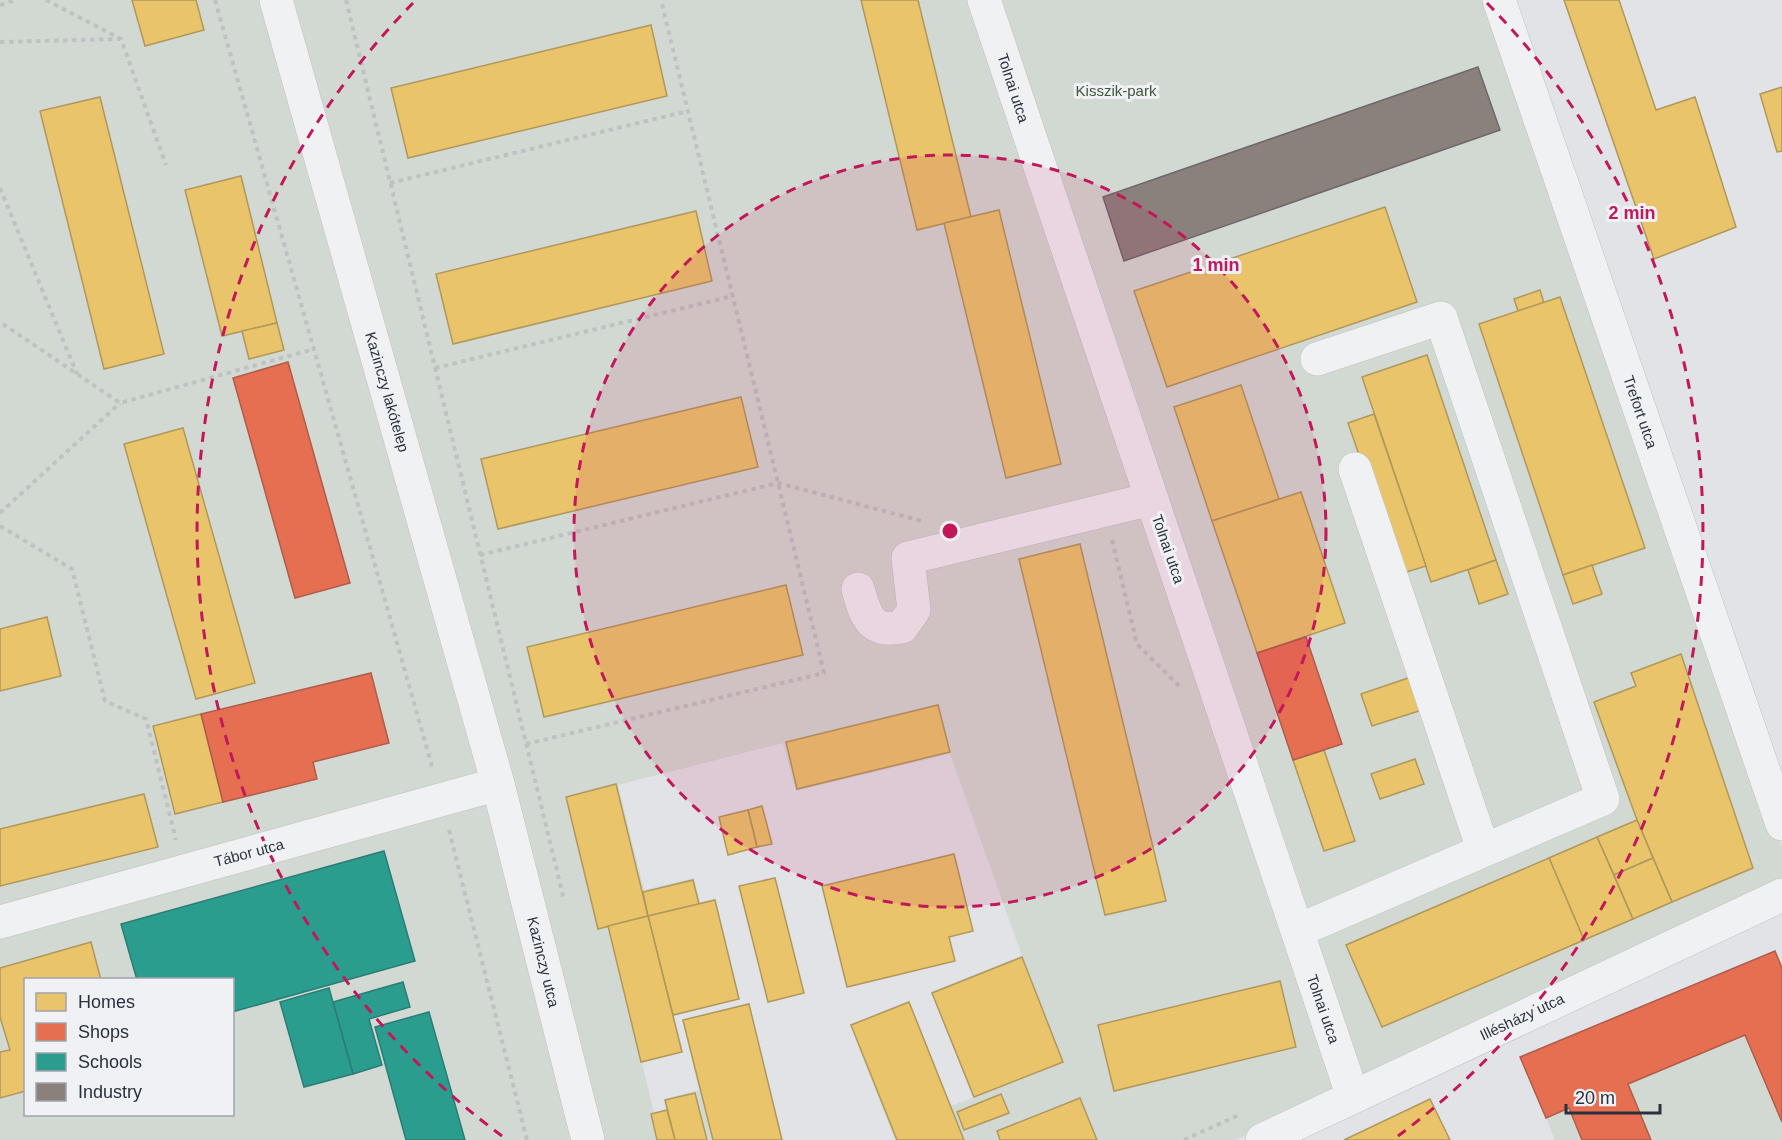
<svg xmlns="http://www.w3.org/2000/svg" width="1782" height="1140" viewBox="0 0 1782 1140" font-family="Arial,sans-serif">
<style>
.green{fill:#d2d9d2;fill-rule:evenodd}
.homes{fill:#e9c46a;stroke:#b0985c;stroke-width:1.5}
.shops{fill:#e76f51;stroke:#ae5c4b;stroke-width:1.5}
.schools{fill:#2a9d8f;stroke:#2a7d76;stroke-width:1.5}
.industry{fill:#8a817c;stroke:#6d6969;stroke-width:1.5}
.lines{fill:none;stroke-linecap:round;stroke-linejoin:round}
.minor-casing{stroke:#bfc1c4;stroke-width:34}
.path{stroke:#bfc1c4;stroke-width:4;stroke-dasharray:4.5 4.5;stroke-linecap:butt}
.minor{stroke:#f0f1f3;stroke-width:33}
.ring{fill:none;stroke:#c2185b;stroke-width:3;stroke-dasharray:10 8}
.labels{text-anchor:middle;stroke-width:6;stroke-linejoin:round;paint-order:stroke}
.street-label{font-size:15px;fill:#2a313c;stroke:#eff1f5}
.park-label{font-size:15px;fill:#3e5639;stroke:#eff1f5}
.centre{fill:#c2185b;stroke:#eff1f5;stroke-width:3}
.ring-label{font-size:18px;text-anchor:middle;font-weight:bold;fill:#c2185b;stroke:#eff1f5;stroke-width:6;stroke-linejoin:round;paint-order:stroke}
</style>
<rect width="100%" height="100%" fill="#e1e3e6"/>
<g class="green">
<polygon points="0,0 269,0 490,781 0,917"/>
<path d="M285 0H861L916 229 944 223 1006 477 1060 464 999 210 971 217 918 0H971L1337 1092 1235 1140H1097L1080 1098 997 1131 1000 1140H895L850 1025 909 1001 951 1106 973 1098 931 992 1022 956 950 754 796 791 783 743 618 785 644 890 694 878 700 902 715 899 740 999 674 1016 683 1052 642 1063 654 1113 666 1110 664 1099 699 1090 682 1020 749 1003 783 1140H707L695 1093 665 1100 667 1110 651 1115 657 1140H594ZM650 25 667 96 408 158 391 88ZM695 211 712 281 454 344 436 273ZM741 397 757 467 498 529 482 459ZM786 585 803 655 544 717 527 647ZM938 705 949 752 797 789 786 742ZM616 785 643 892 693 880 699 904 739 999 673 1015 682 1052 641 1061 608 926 598 928 566 797ZM1280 981 1296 1047 1114 1091 1098 1025ZM1001 1094 1009 1113 965 1130 957 1112Z"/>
<polygon points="990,0 1491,0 1782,847 1782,887 1355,1088"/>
<path d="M495 790 585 1140H0V927ZM26 980H232V1114H26Z"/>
<polygon points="1745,1035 1782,1122 1782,1140 1651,1140 1628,1084"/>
<polygon points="1569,1108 1582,1140 1555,1140 1546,1118"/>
</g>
<g class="homes">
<polygon points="132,0 196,0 204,30 145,46"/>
<polygon points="861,0 918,0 971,217 917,230"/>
<polygon points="1564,0 1619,0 1656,110 1695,97 1736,227 1654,259"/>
<polygon points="651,25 667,96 408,158 391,88"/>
<polygon points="1782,87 1782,151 1777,152 1760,94"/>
<polygon points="100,97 164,354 104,369 40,111"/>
<polygon points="241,176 277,323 222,336 185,190"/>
<polygon points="1385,207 1417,302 1167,387 1134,291"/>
<polygon points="999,210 1061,464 1006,478 944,223"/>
<polygon points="696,211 712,281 453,344 436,274"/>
<polygon points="1540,290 1544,303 1518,311 1514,299"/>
<polygon points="1560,297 1645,548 1563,575 1479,324"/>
<polygon points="277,323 284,350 249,359 242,331"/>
<polygon points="1427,355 1496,560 1431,582 1362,377"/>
<polygon points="1241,385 1279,499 1212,521 1174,407"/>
<polygon points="741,397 758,467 498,529 481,459"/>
<polygon points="1374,414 1426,566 1400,574 1348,423"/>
<polygon points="183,428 255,683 196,699 124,444"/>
<polygon points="1301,492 1345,623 1257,653 1212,521"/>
<polygon points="1080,544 1166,901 1105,915 1019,559"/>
<polygon points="1496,560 1508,594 1479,604 1468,570"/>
<polygon points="1592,565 1602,594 1573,604 1563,575"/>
<polygon points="786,585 803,655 544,717 527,647"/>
<polygon points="47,617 61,676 0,691 0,629"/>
<polygon points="1681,654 1753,868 1672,902 1637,820 1594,702 1636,686 1631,673"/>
<polygon points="1414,676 1425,709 1372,726 1361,694"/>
<polygon points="938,705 950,752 797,789 786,742"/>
<polygon points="201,714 223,802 175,814 153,726"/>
<polygon points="1324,750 1355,841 1324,851 1293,760"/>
<polygon points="1415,759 1424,784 1380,799 1371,774"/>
<polygon points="616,784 648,916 598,929 566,797"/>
<polygon points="144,794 158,847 0,886 0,829"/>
<polygon points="762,806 772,844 757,847 748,810"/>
<polygon points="748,810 757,847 728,855 719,817"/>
<polygon points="1637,820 1653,858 1614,875 1597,837"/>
<polygon points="1597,837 1633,919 1584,940 1549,858"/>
<polygon points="954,854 973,931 949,937 955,961 847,987 822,886"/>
<polygon points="1549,858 1584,940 1382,1027 1346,945"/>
<polygon points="1653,858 1672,902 1633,919 1614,875"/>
<polygon points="775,878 804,993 768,1002 739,886"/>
<polygon points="693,880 699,904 648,916 643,892"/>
<polygon points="715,900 739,999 673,1015 648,916"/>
<polygon points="648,916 682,1052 641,1062 608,926"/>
<polygon points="91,942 101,980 26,980 26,1091 0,1098 0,1052 10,1050 0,1017 0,968"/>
<polygon points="1022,957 1063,1062 974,1097 932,993"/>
<polygon points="1280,981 1296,1047 1114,1091 1098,1025"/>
<polygon points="909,1002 964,1140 897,1140 851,1025"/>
<polygon points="749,1004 782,1140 713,1140 683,1020"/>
<polygon points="695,1093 707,1140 675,1140 665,1100"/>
<polygon points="1001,1094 1009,1113 964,1130 957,1112"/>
<polygon points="1080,1098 1097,1140 1000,1140 997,1131"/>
<polygon points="1430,1099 1450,1140 1344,1140"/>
<polygon points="667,1110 675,1140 657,1140 651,1114"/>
</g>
<g class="shops">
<polygon points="288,362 350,583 295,598 233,378"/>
<polygon points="1306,637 1342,744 1293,760 1257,653"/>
<polygon points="371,673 389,743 313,762 317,779 223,802 201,714"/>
<polygon points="1775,951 1782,968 1782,1122 1745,1035 1628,1084 1651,1140 1582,1140 1569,1108 1546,1118 1520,1057"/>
</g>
<g class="schools">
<polygon points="384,851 415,961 232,1012 232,980 137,980 121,924"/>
<polygon points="403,982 410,1007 369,1019 382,1065 353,1074 333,1002"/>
<polygon points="329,988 353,1074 304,1087 280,1002"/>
<polygon points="429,1012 465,1140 406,1140 375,1027"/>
</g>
<polygon class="industry" points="1478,67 1500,130 1124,261 1103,197"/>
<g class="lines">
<g class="minor-casing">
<g id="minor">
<polyline points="276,0 498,784 588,1140"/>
<polyline points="984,0 1353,1097"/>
<polyline points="1499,0 1782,824"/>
<polyline points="1355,469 1483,849"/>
<path d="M858 589C866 617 870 633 902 627L914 610 908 558 1151 499"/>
<polyline points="0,922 498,784"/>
<polyline points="1297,931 1603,799 1441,318 1317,359"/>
<polyline points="1262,1140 1782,895"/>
</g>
</g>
<g class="path">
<polyline points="46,0 121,39 166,165"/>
<polyline points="215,0 433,770"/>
<polyline points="346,0 564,900"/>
<polyline points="0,5 15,0"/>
<polyline points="0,42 120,39"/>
<polyline points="390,183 688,111"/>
<polyline points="0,188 77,374"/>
<polyline points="3,324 120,403 314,349"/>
<polyline points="435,368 733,296"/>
<polyline points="0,513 120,403"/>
<polyline points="0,526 72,569 105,701 146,719 176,840"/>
<polyline points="1112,540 1137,644 1179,686"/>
<polyline points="480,555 778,483 922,521"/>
<polyline points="526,744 824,673 661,0"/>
<polyline points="449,830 527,1140"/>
<polyline points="1184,1140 1241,1114"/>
</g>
<use href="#minor" class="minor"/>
</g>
<circle cx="950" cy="531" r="376" fill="#c2185b" fill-opacity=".12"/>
<g class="ring">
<circle cx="950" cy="531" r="376"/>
<path d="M502 1136A753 753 0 0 1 413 3M1487 3A753 753 0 0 1 1398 1136"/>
</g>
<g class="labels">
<g class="street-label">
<text transform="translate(1013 88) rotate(72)" y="5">Tolnai utca</text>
<text transform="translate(387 392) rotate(74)" y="5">Kazinczy lakótelep</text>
<text transform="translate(1640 412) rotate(71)" y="5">Trefort utca</text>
<text transform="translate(1168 549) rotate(71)" y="5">Tolnai utca</text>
<text transform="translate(249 853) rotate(-15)" y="5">Tábor utca</text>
<text transform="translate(543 962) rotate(76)" y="5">Kazinczy utca</text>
<text transform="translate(1323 1009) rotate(71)" y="5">Tolnai utca</text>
<text transform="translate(1522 1017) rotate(-25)" y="5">Illésházy utca</text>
</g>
<g class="park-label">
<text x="1116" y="96">Kisszik-park</text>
</g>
</g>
<circle cx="950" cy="531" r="9" class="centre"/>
<g class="ring-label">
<text x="1632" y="219">2 min</text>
<text x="1216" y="271">1 min</text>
</g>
<rect x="24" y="978" width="210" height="138" fill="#eff1f5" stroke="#a0a4ab" stroke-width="1.5"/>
<rect x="36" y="993" width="30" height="18" fill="#e9c46a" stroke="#a0a4ab" stroke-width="1.5"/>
<text x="78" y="1008" font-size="18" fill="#2a313c">Homes</text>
<rect x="36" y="1023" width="30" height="18" fill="#e76f51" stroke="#a0a4ab" stroke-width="1.5"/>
<text x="78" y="1038" font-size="18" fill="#2a313c">Shops</text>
<rect x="36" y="1053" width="30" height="18" fill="#2a9d8f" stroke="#a0a4ab" stroke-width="1.5"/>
<text x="78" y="1068" font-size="18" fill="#2a313c">Schools</text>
<rect x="36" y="1083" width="30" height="18" fill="#8a817c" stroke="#a0a4ab" stroke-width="1.5"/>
<text x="78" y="1098" font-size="18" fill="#2a313c">Industry</text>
<path d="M1566 1104v9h94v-9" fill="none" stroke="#2a313c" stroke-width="3"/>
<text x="1575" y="1104" font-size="18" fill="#2a313c" stroke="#eff1f5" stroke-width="4.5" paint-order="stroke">20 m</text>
</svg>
